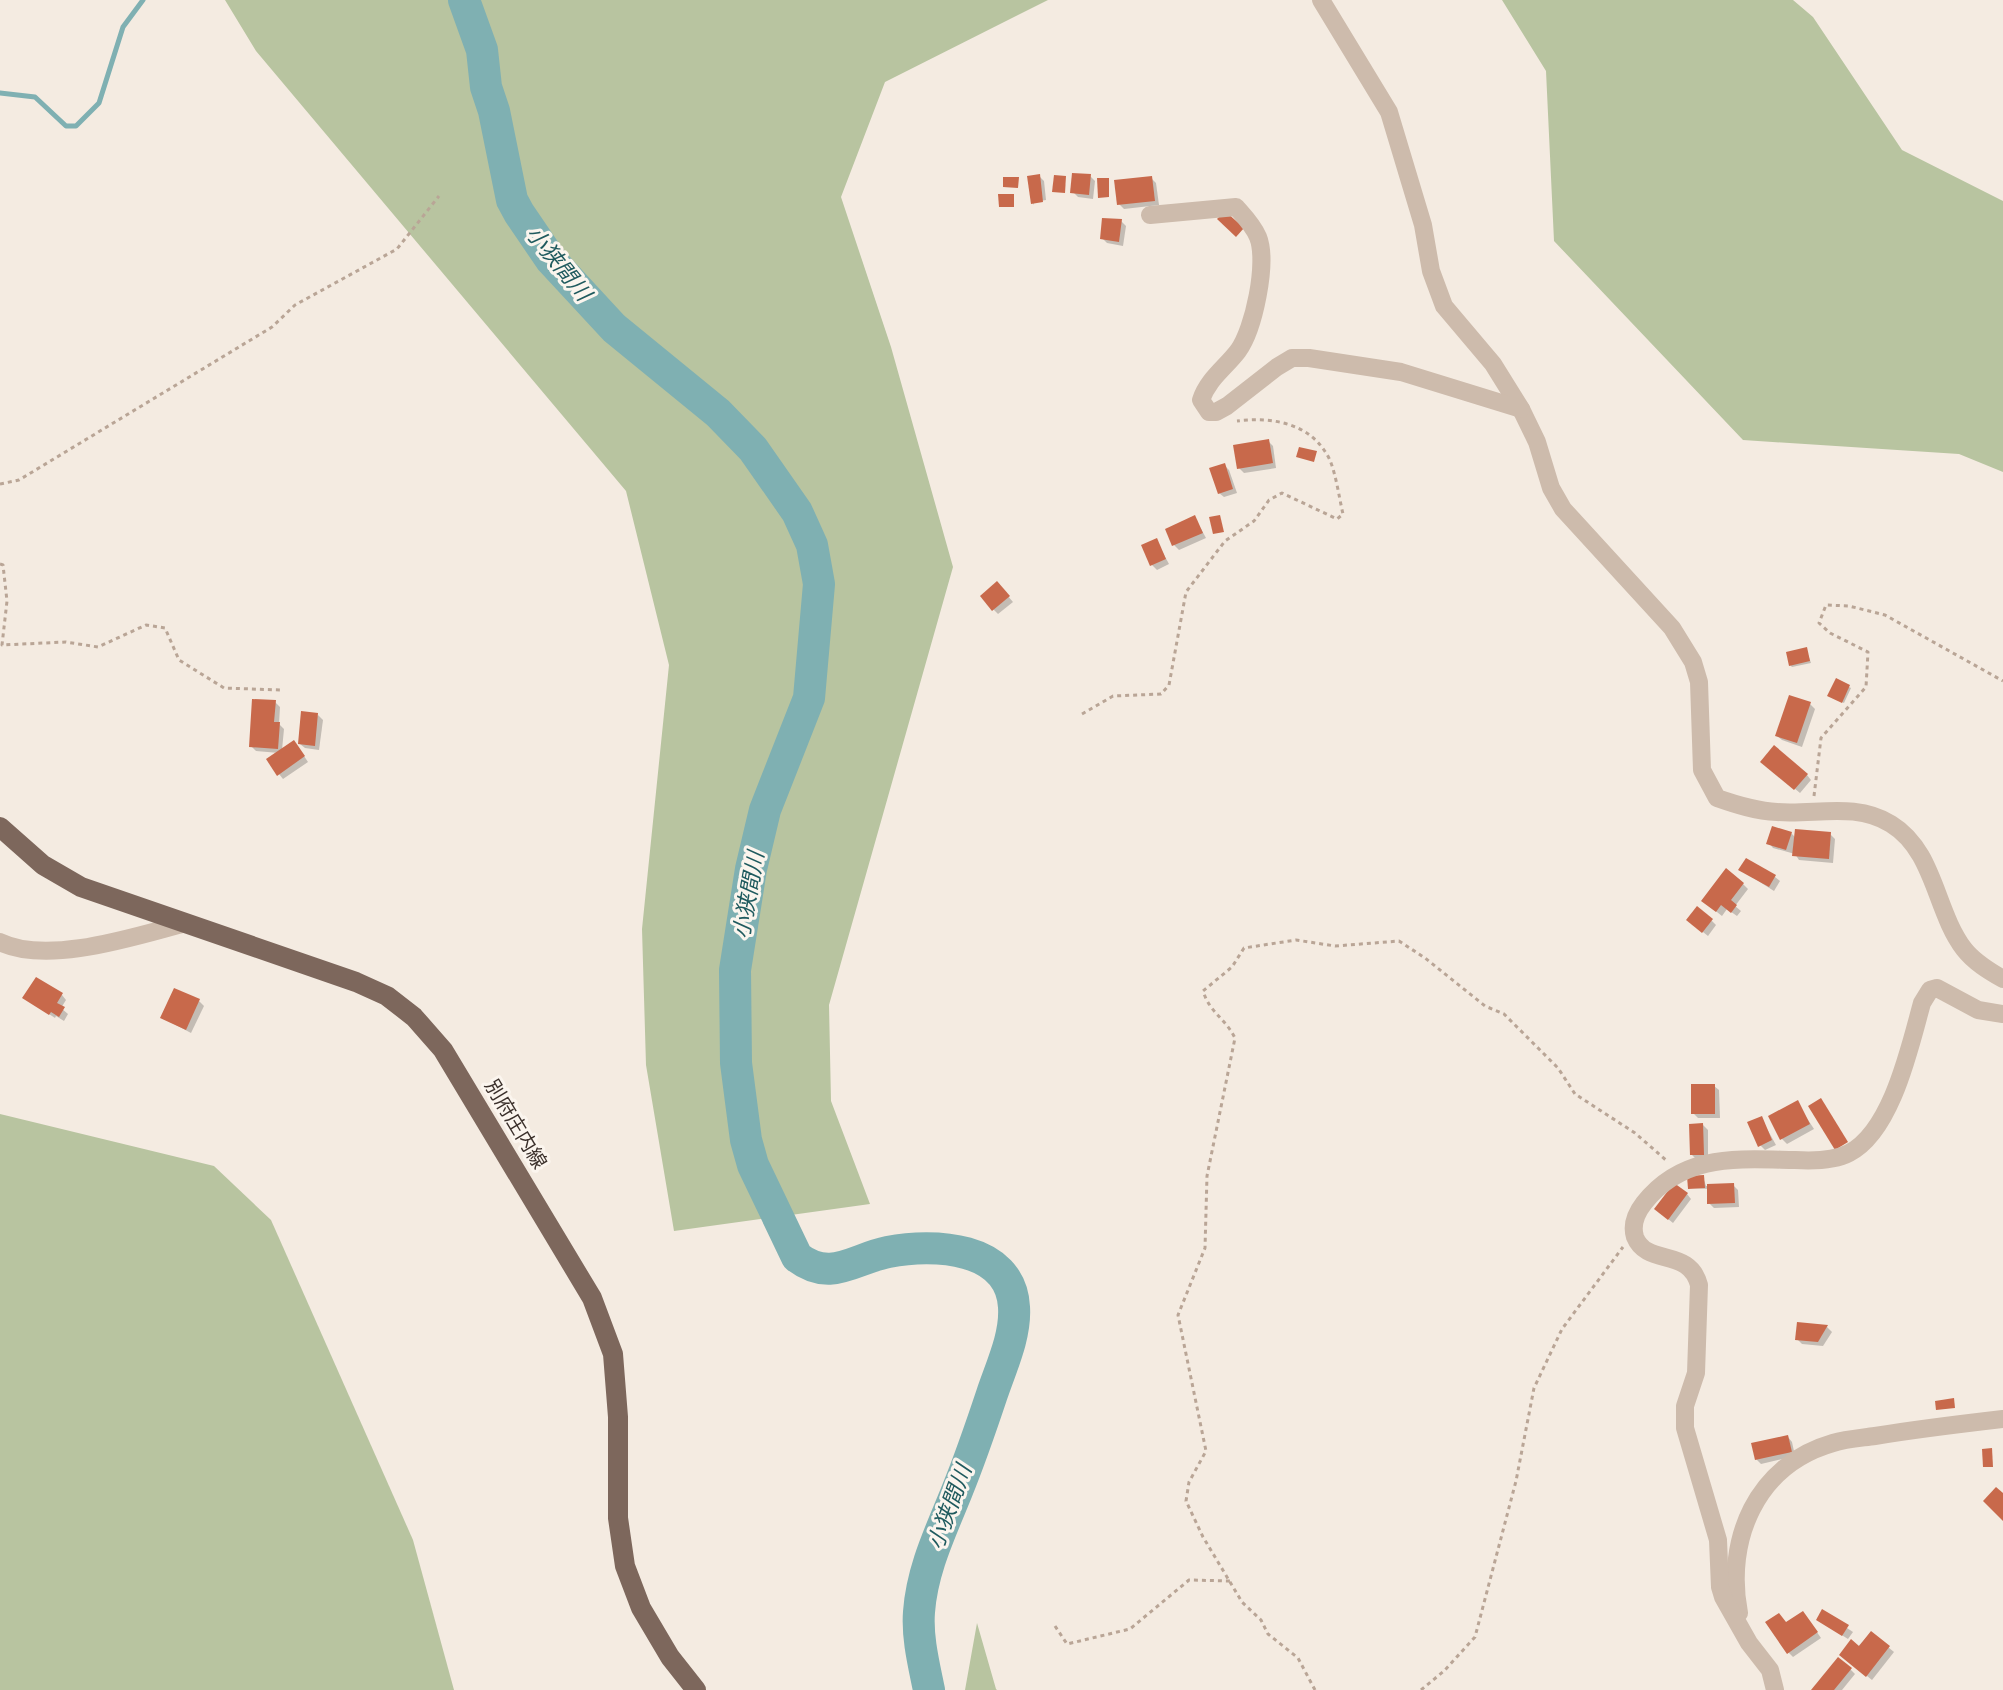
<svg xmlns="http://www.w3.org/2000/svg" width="2003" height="1690" viewBox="0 0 2003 1690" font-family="Commissioner,'Noto Sans JP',sans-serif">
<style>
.green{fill:#b8c4a0}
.shadow{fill:#0003}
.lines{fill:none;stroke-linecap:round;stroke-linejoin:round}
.stream{stroke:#7fb0b2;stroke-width:5}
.river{stroke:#7fb0b2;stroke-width:32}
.building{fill:#c8694b}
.path{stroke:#b9a596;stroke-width:3;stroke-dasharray:4 4;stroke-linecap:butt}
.minor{stroke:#cdbbac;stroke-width:18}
.primary{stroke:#7d675c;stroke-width:20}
.labels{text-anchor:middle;stroke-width:6;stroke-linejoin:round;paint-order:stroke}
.street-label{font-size:20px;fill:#3b302b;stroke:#fbf5ee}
.water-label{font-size:22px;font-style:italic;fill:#1f5a5e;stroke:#fbf5ee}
</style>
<rect width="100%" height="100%" fill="#f4ebe1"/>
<g class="green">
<polygon points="225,0 1048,0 885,82 841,197 891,347 953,567 829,1005 831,1101 870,1204 674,1231 646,1065 642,929 669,665 626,491 256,51"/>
<polygon points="1502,0 1793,0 1813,17 1902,150 2003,201 2003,472 1959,454 1743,440 1554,241 1546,71"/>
<polygon points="0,1114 214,1166 271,1220 413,1540 454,1690 0,1690"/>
<polygon points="977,1623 996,1689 997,1690 965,1690"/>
</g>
<g class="shadow">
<polygon points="1039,176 1044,181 1046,200 1034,202 1034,205 1033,203"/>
<polygon points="1090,176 1095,181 1093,199 1078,197 1073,192"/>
<polygon points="1151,178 1156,183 1159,205 1124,209 1119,204"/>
<polygon points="1121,221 1126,226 1123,246 1107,243 1102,238"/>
<polygon points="1268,441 1273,446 1276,468 1244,473 1239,468"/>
<polygon points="1224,465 1229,470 1237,493 1224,497 1219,493"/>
<polygon points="1195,518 1206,538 1179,550 1174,545"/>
<polygon points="1156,540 1169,564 1157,570 1152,565"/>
<polygon points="1002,589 1013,602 998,614 993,609"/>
<polygon points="1806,649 1811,663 1792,667 1790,665"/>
<polygon points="1849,687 1851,688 1844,703 1831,697"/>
<polygon points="275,702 280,707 279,724 284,729 282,750 298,747 308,762 283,779 279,774 279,753 256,751 251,746"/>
<polygon points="1810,704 1815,709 1802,747 1782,740 1777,736"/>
<polygon points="318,715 323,720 319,750 305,748 300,744"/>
<polygon points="1768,766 1807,775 1811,780 1800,793"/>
<polygon points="1791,833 1796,838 1830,834 1835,839 1833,863 1799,860 1795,854 1773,848 1769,843"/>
<polygon points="1741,870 1775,877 1780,881 1774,891"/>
<polygon points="1743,884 1748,889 1735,906 1741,911 1737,916 1727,909 1722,916 1708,905"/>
<polygon points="1712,921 1716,925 1708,936 1693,924"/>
<polygon points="62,995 66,1000 61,1008 68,1014 64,1021 56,1016 55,1018 25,998"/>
<polygon points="199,1001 204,1006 191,1033 163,1018"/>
<polygon points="1714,1086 1719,1090 1720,1118 1698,1118 1693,1113"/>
<polygon points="1797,1103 1814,1129 1787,1144 1782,1139"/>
<polygon points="1761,1118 1776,1145 1765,1150 1760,1145"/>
<polygon points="1703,1125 1708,1130 1708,1159 1697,1160 1692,1155"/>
<polygon points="1703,1177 1706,1186 1733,1185 1738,1190 1739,1207 1714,1208 1709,1203 1709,1189 1690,1188"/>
<polygon points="1687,1194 1691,1199 1673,1223 1662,1214"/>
<polygon points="1799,1324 1827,1327 1832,1332 1823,1346 1802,1344 1797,1339"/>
<polygon points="1788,1437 1792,1442 1795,1456 1761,1464 1756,1459"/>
<polygon points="1823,1612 1853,1632 1848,1639 1824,1624"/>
<polygon points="1807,1618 1821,1638 1793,1657 1788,1652"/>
<polygon points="1871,1633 1894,1652 1872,1680 1846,1659"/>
<polygon points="1850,1669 1855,1674 1842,1690 1814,1690"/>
</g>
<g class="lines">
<polyline class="stream" points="0,93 35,97 66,126 76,126 99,103 123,27 143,0"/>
<path class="river" d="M464 0 482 50 486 87 494 111 512 200 519 213 551 260 614 328 718 413 753 449 797 512 812 545 819 584 809 698 765 810 751 869 735 970 736 1063 746 1140 753 1165 797 1257C831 1283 853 1259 888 1252 933 1243 1011 1246 1014 1307 1016 1336 1001 1367 992 1394 981 1427 970 1459 957 1491 941 1531 922 1569 919 1612 917 1638 924 1665 929 1690"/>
</g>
<g class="building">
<polygon points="1072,173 1091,174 1089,195 1070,193"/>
<polygon points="1040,174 1043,202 1031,204 1027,176"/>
<polygon points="1054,175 1066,176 1065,193 1052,192"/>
<polygon points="1152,176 1155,201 1117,205 1114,180"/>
<polygon points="1003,177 1019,177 1018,188 1003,187"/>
<polygon points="1097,178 1109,178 1109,197 1098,198"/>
<polygon points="998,194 1014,194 1014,207 999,207"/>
<polygon points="1225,211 1244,228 1236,237 1217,219"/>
<polygon points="1102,218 1122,219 1119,242 1100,239"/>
<polygon points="1269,439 1273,463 1237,469 1233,445"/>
<polygon points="1299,447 1317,451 1314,462 1296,457"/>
<polygon points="1225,463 1233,489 1218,494 1209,468"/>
<polygon points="1195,515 1203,533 1172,546 1165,529"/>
<polygon points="1220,515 1224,532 1213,534 1209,517"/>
<polygon points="1157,538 1166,559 1150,566 1141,545"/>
<polygon points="997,581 1010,596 992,611 980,596"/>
<polygon points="1807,647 1810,661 1789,666 1786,652"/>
<polygon points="1836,678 1850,685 1842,703 1827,696"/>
<polygon points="1789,695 1811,702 1797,743 1775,736"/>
<polygon points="252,699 276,700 274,722 280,722 278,749 249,747"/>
<polygon points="301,711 318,713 315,746 298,744"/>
<polygon points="294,740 305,756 277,776 266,759"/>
<polygon points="1774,745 1808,774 1794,790 1760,762"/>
<polygon points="1772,826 1792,832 1786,850 1766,844"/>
<polygon points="1795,829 1831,832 1829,859 1792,856"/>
<polygon points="1746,858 1776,875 1769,887 1738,870"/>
<polygon points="1726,868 1744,883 1731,900 1737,905 1731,913 1721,905 1716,912 1701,901"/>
<polygon points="1697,906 1713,919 1702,933 1686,920"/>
<polygon points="36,977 63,993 57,1003 65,1007 59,1017 51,1012 49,1015 22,998"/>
<polygon points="174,988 200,999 186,1030 160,1018"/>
<rect x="1691" y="1084" width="24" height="30"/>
<polygon points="1821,1098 1848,1142 1835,1150 1808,1106"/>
<polygon points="1798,1100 1810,1124 1780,1140 1768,1116"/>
<polygon points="1762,1116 1772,1140 1758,1147 1747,1122"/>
<polygon points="1703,1123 1704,1155 1690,1155 1689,1124"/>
<polygon points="1704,1175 1705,1188 1688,1189 1687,1176"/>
<polygon points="1674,1183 1688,1193 1668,1220 1654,1209"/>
<polygon points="1734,1183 1735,1203 1707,1204 1707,1184"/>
<polygon points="1797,1322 1828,1325 1818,1342 1795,1340"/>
<polygon points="1954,1398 1955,1408 1936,1410 1935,1401"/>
<polygon points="1788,1435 1792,1452 1755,1460 1751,1443"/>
<polygon points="1992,1448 1993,1467 1983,1467 1982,1449"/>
<polygon points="1996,1487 2003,1493 2003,1521 1983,1501"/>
<polygon points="1822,1609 1849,1625 1842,1636 1816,1620"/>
<polygon points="1803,1611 1818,1632 1787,1654 1765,1622 1779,1613 1786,1622"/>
<polygon points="1871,1631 1890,1646 1866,1677 1839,1655 1851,1639 1859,1646"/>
<polygon points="1838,1657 1852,1668 1834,1690 1811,1690"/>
</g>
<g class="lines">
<g class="path">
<polyline points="0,484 19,480 272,327 295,305 397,249 439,196"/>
<polyline points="0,564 3,565 7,601 2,645 66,642 98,647 146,625 165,628 179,660 224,688 280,690"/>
<path d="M1082 714 1113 696 1161 694 1169 685 1186 592 1225 541 1254 521 1269 500 1282 493 1337 519 1343 514C1339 498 1335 465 1326 453 1307 422 1270 417 1237 421"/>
<polyline points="1814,796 1821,738 1866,687 1868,652 1830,633 1819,623 1826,605 1849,606 1885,615 2003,681"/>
<polyline points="1055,1626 1067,1644 1130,1629 1189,1580 1230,1581"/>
<path d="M1315 1690 1298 1658 1268 1634 1261 1620 1242 1602 1203 1537 1186 1501 1189 1482 1206 1451 1178 1315 1205 1248 1207 1176 1235 1038C1225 1018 1210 1013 1203 991L1232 967 1244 948 1296 940 1335 946 1399 941 1425 958 1485 1006 1504 1014 1558 1068 1575 1094 1635 1133 1667 1161"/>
<polyline points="1421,1690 1444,1671 1475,1637 1516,1481 1534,1388 1562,1329 1623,1247"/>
</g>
<g class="minor">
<path d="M1321 0 1389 112 1423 225 1431 271 1444 306 1493 364 1521 409 1537 442 1551 488 1563 509 1672 628 1693 662 1699 682 1702 770 1717 798C1737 805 1756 811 1777 812 1816 815 1856 802 1891 824 1935 851 1935 911 1964 949 1974 962 1989 971 2003 979"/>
<path d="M1150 215 1236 207C1244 216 1253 225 1258 237 1268 262 1254 329 1238 351 1225 368 1208 379 1201 400L1209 412H1216L1227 406 1277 367 1292 358H1309L1401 372 1521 409"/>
<path d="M0 942C47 965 133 937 182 924"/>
<path d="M1739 1613C1725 1540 1756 1465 1833 1443 1846 1439 1861 1438 1875 1436 1918 1429 1960 1424 2003 1419"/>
<path d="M1775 1690 1770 1670 1749 1643 1723 1597 1720 1587 1718 1540 1685 1428V1406L1696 1373 1699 1285C1689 1247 1647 1267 1635 1237 1631 1224 1637 1212 1644 1203 1683 1153 1738 1159 1795 1160 1812 1161 1834 1161 1849 1153 1892 1131 1910 1046 1922 1003L1930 990 1937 988 1978 1010 2003 1014"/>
</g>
<polyline class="primary" points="0,827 43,865 81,887 356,982 387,996 414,1017 443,1050 592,1298 613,1354 618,1417 618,1518 625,1566 641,1608 670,1657 696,1690"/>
</g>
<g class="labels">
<g class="street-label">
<text transform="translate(516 1124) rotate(59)" y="7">別府庄内線</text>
</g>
<g class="water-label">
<text transform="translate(559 263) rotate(51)" y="8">小狭間川</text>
<text transform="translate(748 895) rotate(-80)" y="8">小狭間川</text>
<text transform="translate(949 1507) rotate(-70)" y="8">小狭間川</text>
</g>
</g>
</svg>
